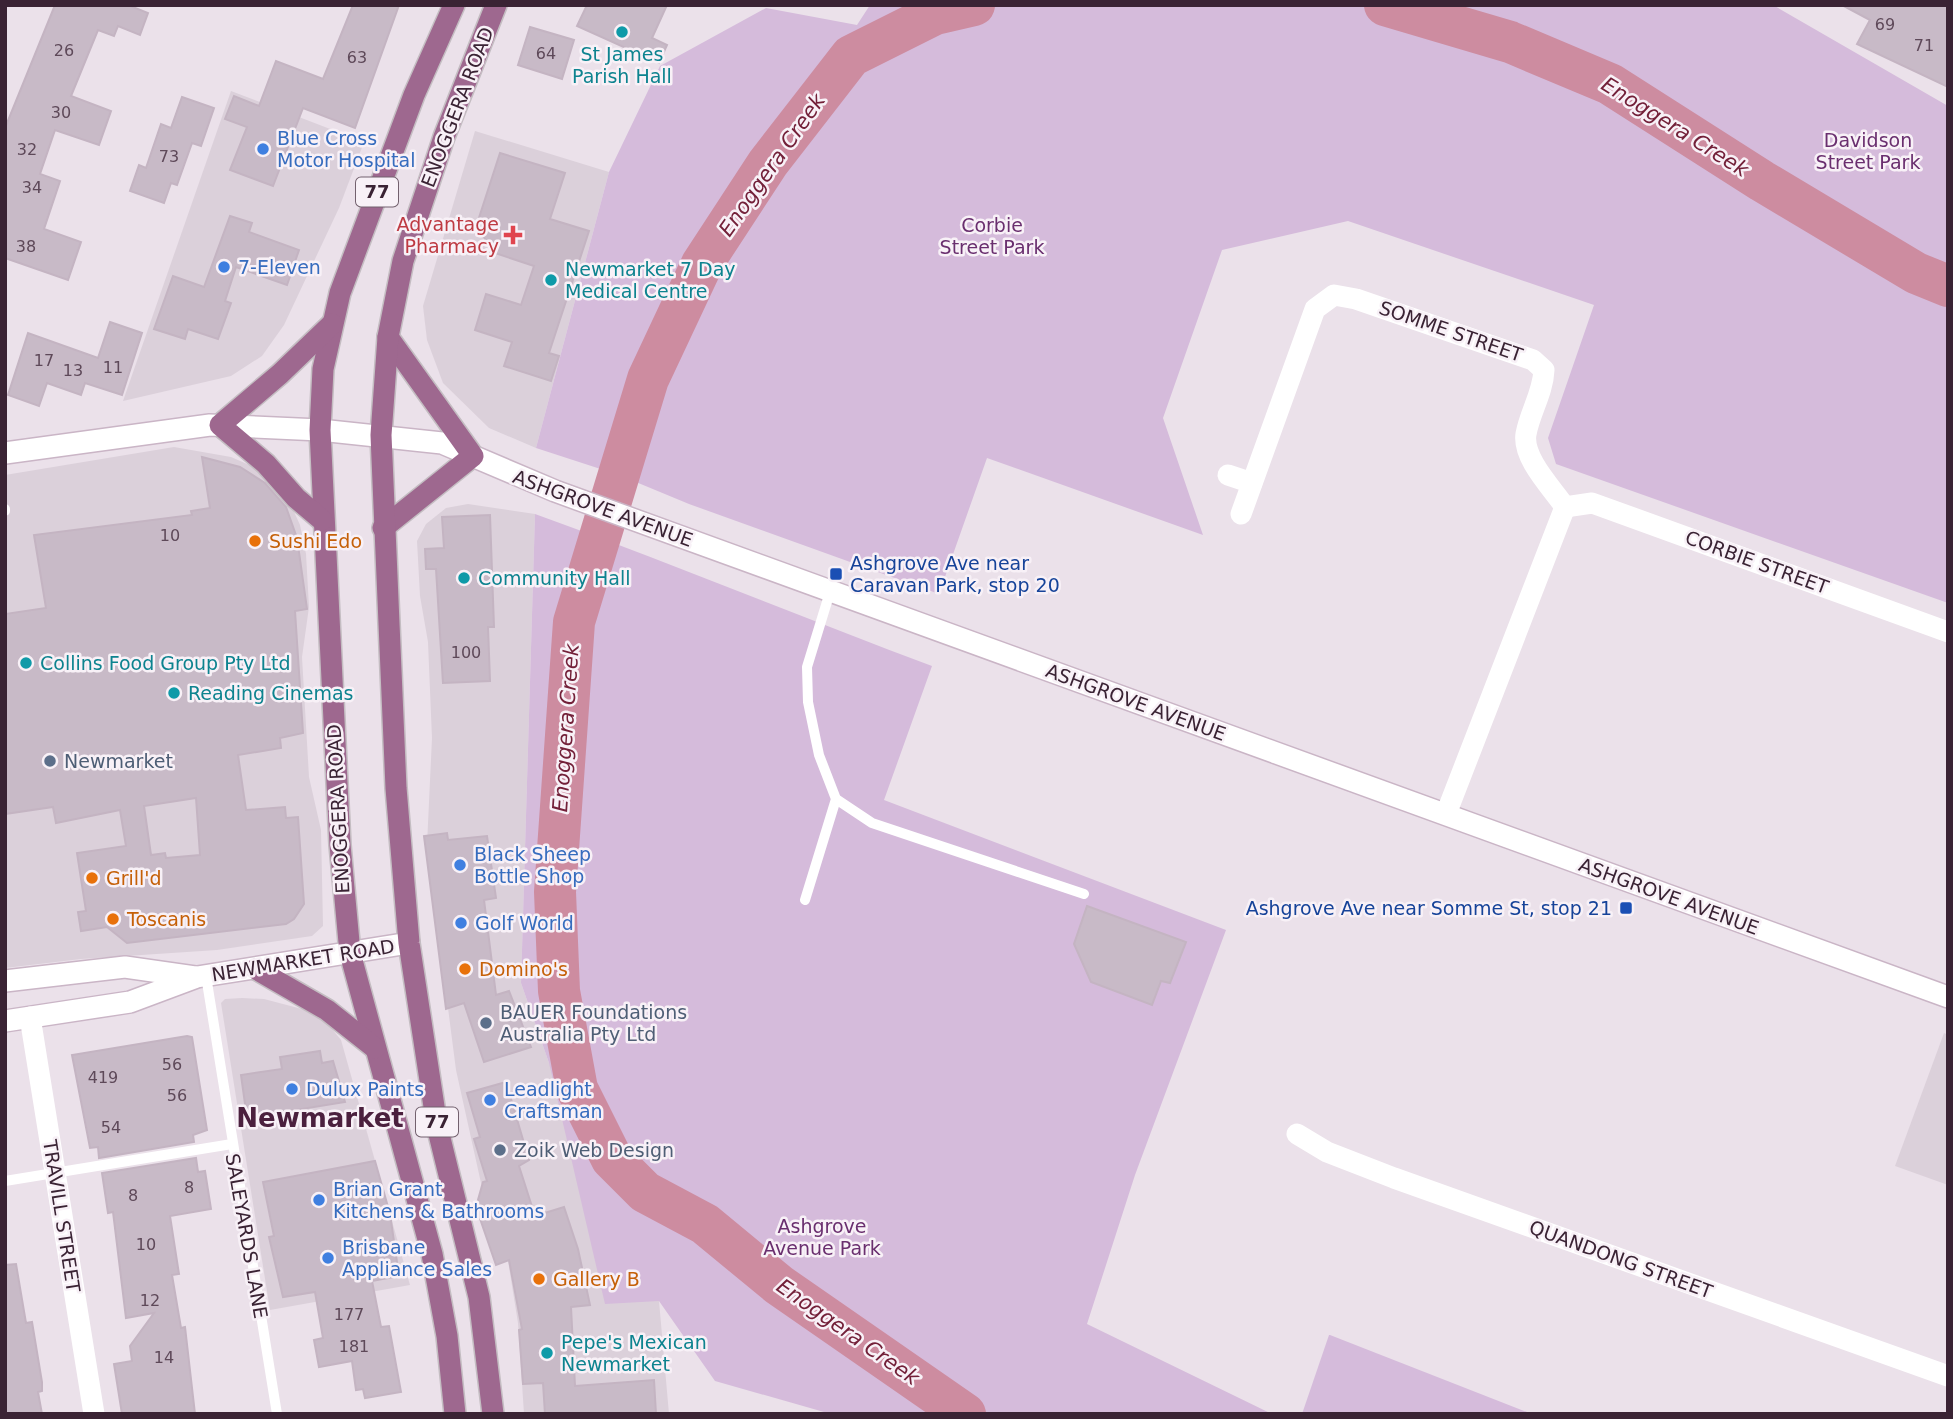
<svg xmlns="http://www.w3.org/2000/svg" width="1953" height="1419" viewBox="0 0 1953 1419" font-family="'DejaVu Sans',sans-serif">
<style>
.built{fill:#dbd0da}
.green{fill:#d5bbdb}
.lines{fill:none;stroke-linecap:round;stroke-linejoin:round}
.river{stroke:#cd8ca0;stroke-width:42}
.building{fill:#c8bac7;stroke:#c4b4c2;stroke-width:2;fill-rule:evenodd}
.secondary-casing{stroke:#cab5c6;stroke-width:24}
.primary-casing{stroke:#c4bdc2;stroke-width:24}
.lane{stroke:#fff;stroke-width:10}
.street{stroke:#fff;stroke-width:21}
.secondary{stroke:#fff;stroke-width:21}
.primary{stroke:#9e688f;stroke-width:21}
.culture-dot{fill:#0f9aa8;stroke:#f8f1f7;stroke-width:2.5}
.shop-dot{fill:#3f7fe0;stroke:#f8f1f7;stroke-width:2.5}
.health-dot{fill:#e0444e;stroke:#f8f1f7;stroke-width:2.5}
.food-dot{fill:#e8710a;stroke:#f8f1f7;stroke-width:2.5}
.transit-dot{fill:#1a4fb4;stroke:#f8f1f7;stroke-width:2.5}
.service-dot{fill:#5c6f8a;stroke:#f8f1f7;stroke-width:2.5}
.labels{text-anchor:middle;stroke-width:5;stroke-linejoin:round;paint-order:stroke}
.number-label{font-size:16px;fill:#5e4959}
.shield{fill:#f8f1f7;stroke:#73616e;stroke-width:2}
.shield-label{font-size:18px;font-weight:bold;fill:#3a2334}
.culture-label{font-size:19px;fill:#0d838f;stroke:#f8f1f7;text-anchor:start}
.street-label{font-size:19px;fill:#3a2334;stroke:#f8f1f7}
.shop-label{font-size:19px;fill:#366cbe;stroke:#f8f1f7;text-anchor:start}
.park-label{font-size:19px;fill:#6a2f6f;stroke:#f8f1f7}
.health-label{font-size:19px;fill:#be3a42;stroke:#f8f1f7;text-anchor:end}
.food-label{font-size:19px;fill:#c56008;stroke:#f8f1f7;text-anchor:start}
.transit-label{font-size:19px;fill:#164399;stroke:#f8f1f7;text-anchor:start}
.service-label{font-size:19px;fill:#4e5e75;stroke:#f8f1f7;text-anchor:start}
.water-label{font-size:21px;font-style:italic;fill:#732039;stroke:#f8f1f7}
.district-label{font-size:26px;font-weight:bold;fill:#4b203e;stroke:#f8f1f7}
</style>
<rect width="100%" height="100%" fill="#ebe1ea"/>
<g class="built">
<polygon points="231,91 364,142 339,208 284,325 262,356 231,376 123,401"/>
<polygon points="475,131 609,172 536,448 489,428 443,383 427,340 423,306"/>
<polygon points="174,447 231,457 254,467 291,505 300,525 306,554 309,607 302,657 309,777 321,830 323,926 312,936 217,950 81,959 5,968 5,475"/>
<polygon points="468,504 535,514 521,983 549,1063 659,1301 669,1414 524,1414 518,1323 508,1261 481,1183 456,1070 427,845 432,738 428,642 420,596 417,541 426,524 446,508"/>
<polygon points="242,998 264,999 302,1009 328,1024 341,1040 410,1285 270,1310 221,1003 225,999"/>
<polygon points="1944,1033 1948,1035 1948,1185 1895,1166"/>
</g>
<g class="green">
<polygon points="870,5 1773,5 1948,106 1948,603 1556,464 1548,438 1594,305 1348,221 1222,250 1163,418 1203,535 987,458 939,594 689,504 619,475 536,448 609,172 660,66 766,8 857,25"/>
<path d="M535 514C668 562 799 616 932 666L884 800 1226 930 1135 1175 1087 1324 1272 1414H831L715 1381 659 1301 605 1304 549 1063 521 983Z"/>
<polygon points="1329,1335 1330,1335 1532,1414 1302,1414"/>
</g>
<g class="lines">
<g class="river">
<polyline points="1385,5 1510,42 1610,84 1762,181 1916,273 1948,286"/>
<polyline points="965,1414 779,1285 705,1224 645,1192 612,1159 577,1089 559,991 555,892 574,622 648,379 702,264 768,163 851,56 935,14 974,5"/>
</g>
</g>
<g class="building">
<polygon points="55,5 128,5 148,13 140,35 118,26 114,36 98,30 71,96 111,111 99,145 55,130 40,174 60,181 44,229 81,242 68,280 5,258 5,128"/>
<polygon points="353,5 399,5 355,128 303,108 273,186 230,170 247,127 225,119 234,96 259,106 276,61 323,79"/>
<polygon points="587,5 667,5 652,38 667,45 659,63 577,26"/>
<polygon points="1842,5 1948,5 1948,87 1857,44 1870,20"/>
<polygon points="530,27 574,40 562,79 518,65"/>
<polygon points="182,97 214,108 201,146 192,143 177,185 171,183 164,203 130,191 139,165 146,168 161,124 171,128"/>
<polygon points="500,153 565,173 550,219 589,231 549,353 559,356 551,381 504,366 512,342 475,330 486,294 521,305 534,266 492,252 477,224"/>
<polygon points="230,216 252,223 249,232 299,250 287,285 236,267 225,301 231,303 218,339 188,329 185,339 154,329 173,276 204,287"/>
<polygon points="110,322 142,333 122,395 85,383 81,395 47,383 39,406 8,395 28,333 98,358"/>
<path d="M202 457 240 467 265 483 286 507 297 538 307 609 295 611 303 733 280 738 281 748 238 755 246 810 285 807 286 818 298 817 304 904 294 919 286 924 127 943 107 927 81 931 78 912 86 911 77 853 126 846 120 810 56 823 53 807 5 814V614L46 608 34 535 192 515 191 511 210 508ZM196 798 200 855 166 858 165 853 151 855 144 806Z"/>
<polygon points="490,515 494,627 488,627 490,681 443,683 436,569 426,569 425,549 444,548 442,517"/>
<polygon points="447,833 448,840 487,836 496,898 484,900 496,995 509,991 531,1047 484,1062 464,1003 446,1009 424,836"/>
<polygon points="1087,906 1186,942 1170,983 1161,981 1152,1005 1091,982 1074,944"/>
<polygon points="187,1036 192,1037 207,1130 193,1135 194,1142 99,1158 98,1147 90,1148 72,1055"/>
<polygon points="320,1051 322,1063 333,1061 345,1102 247,1118 241,1075 282,1069 280,1057"/>
<polygon points="506,1082 529,1160 519,1166 535,1216 564,1207 578,1249 590,1305 571,1307 575,1386 654,1380 656,1414 545,1414 543,1383 523,1384 519,1330 522,1329 509,1260 496,1265 476,1207 483,1182 487,1181 474,1139 480,1137 467,1093"/>
<polygon points="196,1158 198,1172 205,1171 211,1209 170,1216 179,1274 172,1275 181,1328 185,1327 195,1414 122,1414 114,1364 132,1361 130,1346 154,1313 126,1318 113,1212 108,1213 102,1173"/>
<polygon points="375,1161 390,1214 399,1276 372,1281 381,1327 389,1326 401,1392 365,1398 363,1389 356,1390 352,1361 319,1367 314,1340 323,1338 315,1292 283,1297 269,1237 274,1236 263,1182"/>
<polygon points="16,1264 26,1323 32,1322 42,1382 42,1391 38,1392 42,1414 5,1414 5,1265"/>
</g>
<g class="lines">
<g class="secondary-casing">
<g id="secondary">
<polyline points="5,453 210,425 320,430 442,443 555,491 1948,997"/>
<polyline points="5,981 125,967 195,977"/>
<polyline points="5,1021 130,1002 197,977 409,943"/>
</g>
</g>
<g class="primary-casing">
<g id="primary">
<polyline points="454,5 414,95 340,293 323,369 320,430 340,845 350,953 432,1254 447,1336 455,1414"/>
<polyline points="322,520 296,498 266,464 220,425 280,374 332,324"/>
<polyline points="383,528 473,456 388,337"/>
<polyline points="256,969 327,1010 375,1048"/>
<polyline points="493,1414 479,1297 437,1126 409,943 396,788 381,435 388,337 403,261 444,137 496,5"/>
</g>
</g>
<g class="lane">
<polyline points="5,509 5,511"/>
<polyline points="836,799 872,823 1084,894"/>
<polyline points="805,900 836,799 819,755 808,702 807,667 830,592"/>
<polyline points="206,976 277,1414"/>
<polyline points="5,1181 232,1144"/>
</g>
<g class="street">
<polyline points="1228,475 1252,483"/>
<polyline points="1565,507 1592,503 1948,632"/>
<path d="M1241 514 1315 309 1334 295 1356 299 1533 360 1544 370C1543 393 1530 412 1526 434 1522 458 1552 488 1565 507"/>
<polyline points="1446,814 1565,507"/>
<polyline points="30,1017 94,1414"/>
<polyline points="1297,1134 1327,1152 1394,1178 1948,1376"/>
</g>
<use href="#secondary" class="secondary"/>
<use href="#primary" class="primary"/>
</g>
<g class="culture-dot">
<circle cx="622" cy="32" r="7"/>
<circle cx="551" cy="280" r="7"/>
<circle cx="464" cy="578" r="7"/>
<circle cx="26" cy="663" r="7"/>
<circle cx="174" cy="693" r="7"/>
<circle cx="547" cy="1353" r="7"/>
</g>
<g class="shop-dot">
<circle cx="263" cy="149" r="7"/>
<circle cx="224" cy="267" r="7"/>
<circle cx="460" cy="865" r="7"/>
<circle cx="461" cy="923" r="7"/>
<circle cx="292" cy="1089" r="7"/>
<circle cx="490" cy="1100" r="7"/>
<circle cx="319" cy="1200" r="7"/>
<circle cx="328" cy="1258" r="7"/>
</g>
<path class="health-dot" d="M509.5 224.5h7v7h7v7h-7v7h-7v-7h-7v-7h7z"/>
<g class="food-dot">
<circle cx="255" cy="541" r="7"/>
<circle cx="92" cy="878" r="7"/>
<circle cx="113" cy="919" r="7"/>
<circle cx="465" cy="969" r="7"/>
<circle cx="539" cy="1279" r="7"/>
</g>
<g class="transit-dot">
<rect x="829" y="567" width="14" height="14" rx="3.5"/>
<rect x="1619" y="901" width="14" height="14" rx="3.5"/>
</g>
<g class="service-dot">
<circle cx="50" cy="761" r="7"/>
<circle cx="486" cy="1023" r="7"/>
<circle cx="500" cy="1150" r="7"/>
</g>
<g class="labels">
<g class="number-label">
<text x="1885" y="30">69</text>
<text x="1924" y="51">71</text>
<text x="64" y="56">26</text>
<text x="546" y="59">64</text>
<text x="357" y="63">63</text>
<text x="61" y="118">30</text>
<text x="27" y="155">32</text>
<text x="169" y="162">73</text>
<text x="32" y="193">34</text>
<text x="26" y="252">38</text>
<text x="44" y="366">17</text>
<text x="113" y="373">11</text>
<text x="73" y="376">13</text>
<text x="170" y="541">10</text>
<text x="466" y="658">100</text>
<text x="172" y="1070">56</text>
<text x="103" y="1083">419</text>
<text x="177" y="1101">56</text>
<text x="111" y="1133">54</text>
<text x="189" y="1193">8</text>
<text x="133" y="1201">8</text>
<text x="146" y="1250">10</text>
<text x="150" y="1306">12</text>
<text x="349" y="1320">177</text>
<text x="354" y="1352">181</text>
<text x="164" y="1363">14</text>
</g>
<g class="shield">
<rect x="356" y="177.5" width="42" height="29" rx="5"/>
<rect x="416" y="1107.5" width="42" height="29" rx="5"/>
</g>
<g class="shield-label">
<text x="377" y="198">77</text>
<text x="437" y="1128">77</text>
</g>
<g class="culture-label">
<text x="622" y="61" text-anchor="middle">St James<tspan x="622" dy="22">Parish Hall</tspan></text>
<text x="565" y="276">Newmarket 7 Day<tspan x="565" dy="22">Medical Centre</tspan></text>
<text x="478" y="585">Community Hall</text>
<text x="40" y="670">Collins Food Group Pty Ltd</text>
<text x="188" y="700">Reading Cinemas</text>
<text x="561" y="1349">Pepe's Mexican<tspan x="561" dy="22">Newmarket</tspan></text>
</g>
<g class="street-label">
<text transform="translate(457 107) rotate(-69)" y="7">ENOGGERA ROAD</text>
<text transform="translate(1451 331) rotate(19)" y="7">SOMME STREET</text>
<text transform="translate(603 508) rotate(20)" y="7">ASHGROVE AVENUE</text>
<text transform="translate(1757 562) rotate(20)" y="7">CORBIE STREET</text>
<text transform="translate(1136 702) rotate(20)" y="7">ASHGROVE AVENUE</text>
<text transform="translate(338 809) rotate(-93)" y="7">ENOGGERA ROAD</text>
<text transform="translate(1669 896) rotate(20)" y="7">ASHGROVE AVENUE</text>
<text transform="translate(303 960) rotate(-9)" y="7">NEWMARKET ROAD</text>
<text transform="translate(62 1216) rotate(81)" y="7">TRAVILL STREET</text>
<text transform="translate(247 1236) rotate(80)" y="7">SALEYARDS LANE</text>
<text transform="translate(1621 1259) rotate(20)" y="7">QUANDONG STREET</text>
</g>
<g class="shop-label">
<text x="277" y="145">Blue Cross<tspan x="277" dy="22">Motor Hospital</tspan></text>
<text x="238" y="274">7-Eleven</text>
<text x="474" y="861">Black Sheep<tspan x="474" dy="22">Bottle Shop</tspan></text>
<text x="475" y="930">Golf World</text>
<text x="306" y="1096">Dulux Paints</text>
<text x="504" y="1096">Leadlight<tspan x="504" dy="22">Craftsman</tspan></text>
<text x="333" y="1196">Brian Grant<tspan x="333" dy="22">Kitchens &amp; Bathrooms</tspan></text>
<text x="342" y="1254">Brisbane<tspan x="342" dy="22">Appliance Sales</tspan></text>
</g>
<g class="park-label">
<text x="1868" y="147">Davidson<tspan x="1868" dy="22">Street Park</tspan></text>
<text x="992" y="232">Corbie<tspan x="992" dy="22">Street Park</tspan></text>
<text x="822" y="1233">Ashgrove<tspan x="822" dy="22">Avenue Park</tspan></text>
</g>
<g class="health-label">
<text x="499" y="231">Advantage<tspan x="499" dy="22">Pharmacy</tspan></text>
</g>
<g class="food-label">
<text x="269" y="548">Sushi Edo</text>
<text x="106" y="885">Grill'd</text>
<text x="127" y="926">Toscanis</text>
<text x="479" y="976">Domino's</text>
<text x="553" y="1286">Gallery B</text>
</g>
<g class="transit-label">
<text x="850" y="570">Ashgrove Ave near<tspan x="850" dy="22">Caravan Park, stop 20</tspan></text>
<text x="1612" y="915" text-anchor="end">Ashgrove Ave near Somme St, stop 21</text>
</g>
<g class="service-label">
<text x="64" y="768">Newmarket</text>
<text x="500" y="1019">BAUER Foundations<tspan x="500" dy="22">Australia Pty Ltd</tspan></text>
<text x="514" y="1157">Zoik Web Design</text>
</g>
<g class="water-label">
<text transform="translate(1675 127) rotate(32)" y="7">Enoggera Creek</text>
<text transform="translate(772 165) rotate(-55)" y="7">Enoggera Creek</text>
<text transform="translate(566 728) rotate(-86)" y="7">Enoggera Creek</text>
<text transform="translate(848 1332) rotate(35)" y="7">Enoggera Creek</text>
</g>
<g class="district-label">
<text x="320" y="1127">Newmarket</text>
</g>
</g>
<rect width="1953" height="1419" fill="none" stroke="#3a2334" stroke-width="14"/>
</svg>
